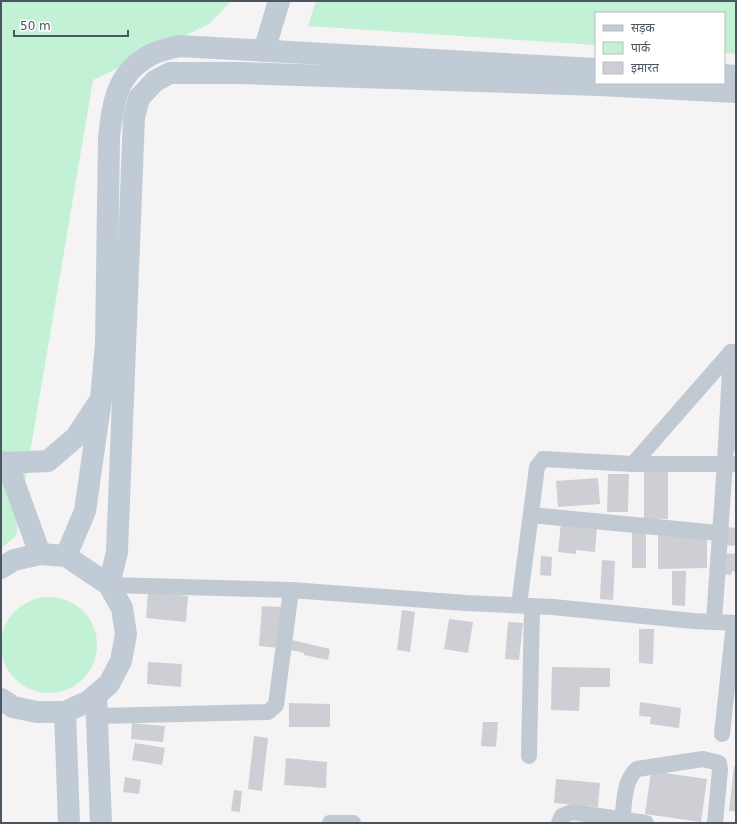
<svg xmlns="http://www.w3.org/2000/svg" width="737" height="824" viewBox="0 0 737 824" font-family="'DejaVu Sans','Noto Sans Devanagari',sans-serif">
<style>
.green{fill:#c3f1d5}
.building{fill:#cdcfd5}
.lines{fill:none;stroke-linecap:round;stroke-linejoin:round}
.street{stroke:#c1cad2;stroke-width:16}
.secondary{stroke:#c1cbd6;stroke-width:22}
</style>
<rect width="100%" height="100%" fill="#f5f3f3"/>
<g class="green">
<polygon points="1,1 231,1 209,24 93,80 16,536 1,548"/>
<polygon points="316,1 736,1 736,54 724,53 724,13 596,13 596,45 308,26"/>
<circle cx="49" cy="645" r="48"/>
</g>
<g class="building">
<polygon points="730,428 736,428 736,452 727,450"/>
<rect x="644" y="471" width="24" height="48"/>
<polygon points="608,474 629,474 628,512 607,512"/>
<polygon points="598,478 600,504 558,507 556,481"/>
<polygon points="561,522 597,526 595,552 576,550 576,554 558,552"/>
<polygon points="726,527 736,528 736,546 725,545"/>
<rect x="632" y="532" width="14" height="36"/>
<polygon points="658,535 707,536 707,568 658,569"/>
<polygon points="722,553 736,554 736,572 732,571 731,575 720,574"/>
<polygon points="541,556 552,557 551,576 540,575"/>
<polygon points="602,560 615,561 613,600 600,599"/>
<polygon points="672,571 686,571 685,606 672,605"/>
<polygon points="148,592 188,596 186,622 146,618"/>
<polygon points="262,606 282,607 279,648 259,646"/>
<polygon points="402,610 415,612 410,652 397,650"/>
<polygon points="449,619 473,622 468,653 444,649"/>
<polygon points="508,622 523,623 519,660 505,659"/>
<polygon points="639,629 654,629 653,664 639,663"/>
<polygon points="292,640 330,649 328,660 304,655 304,653 290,650"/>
<polygon points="148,662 182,664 181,687 147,684"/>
<polygon points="552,667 610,668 610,687 580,687 579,711 551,710"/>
<polygon points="640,702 681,708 679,728 650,724 651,717 639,716"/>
<polygon points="289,703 330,704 330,727 289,727"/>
<polygon points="483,722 498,722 496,747 481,746"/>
<polygon points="132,723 165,726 163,742 131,739"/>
<polygon points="254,736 268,738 262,791 248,789"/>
<polygon points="135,743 165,748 162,765 132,760"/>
<polygon points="286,758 327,762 326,788 284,785"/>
<polygon points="734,766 736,767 736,811 729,811"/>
<polygon points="651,771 707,779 701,822 645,814"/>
<polygon points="125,777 141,780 139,794 123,792"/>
<polygon points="556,779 600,783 598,807 554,803"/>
<polygon points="234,790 242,791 240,812 231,811"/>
</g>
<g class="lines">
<g class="street">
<polyline points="633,464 735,464"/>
<polyline points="531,515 719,533"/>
<polyline points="109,585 291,590 466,603 553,607 693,621 736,623"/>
<polyline points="519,605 537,467 543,459 633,464 731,352 736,352"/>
<polyline points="714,621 725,463 731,352"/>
<polyline points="97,716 268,712 276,705 291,590"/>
<polyline points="722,734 734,623"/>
<polyline points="529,756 532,606"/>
<path d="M622 819C625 803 623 781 637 769L703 759 719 763 720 770 715 823"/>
<polyline points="330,823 353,823"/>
<polyline points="559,823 562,816 572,812 646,823"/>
</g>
<g class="secondary">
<polyline points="264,51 279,1"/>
<polyline points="724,75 736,76"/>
<polyline points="1,462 7,463 40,554"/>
<polyline points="7,463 48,461 76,437 97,405"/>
<path d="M66 556 85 511 101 399 106 344 109 138C113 101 117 70 155 53 162 50 171 48 179 46L596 69"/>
<polyline points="1,568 14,560 40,554 66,556 109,585 122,608 126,634 121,661 109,684 89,701 65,712 37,712 13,707 1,699"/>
<polyline points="109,585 117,552 134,117 139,98 155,81 170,73 240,73 599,85 736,92"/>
<polyline points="96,695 101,823"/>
<polyline points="65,712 69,823"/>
</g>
</g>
<rect width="737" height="824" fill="none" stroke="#4a5661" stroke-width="4"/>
<rect x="595" y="12" width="130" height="72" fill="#ffffff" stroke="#b7bbc0"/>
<rect x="603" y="25" width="20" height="6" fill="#c1cbd6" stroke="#b7bbc0"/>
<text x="631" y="32" font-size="12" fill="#4a5661">सड़क</text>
<rect x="603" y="42" width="20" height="12" fill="#c3f1d5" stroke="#b7bbc0"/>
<text x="631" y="52" font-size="12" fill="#4a5661">पार्क</text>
<rect x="603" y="62" width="20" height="12" fill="#cdcfd5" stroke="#b7bbc0"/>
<text x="631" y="72" font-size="12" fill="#4a5661">इमारत</text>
<path d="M14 30v6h114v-6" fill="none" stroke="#4a5661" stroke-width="2"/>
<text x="20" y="30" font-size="12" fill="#4a5661" stroke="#ffffff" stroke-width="3" paint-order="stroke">50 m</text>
</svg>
